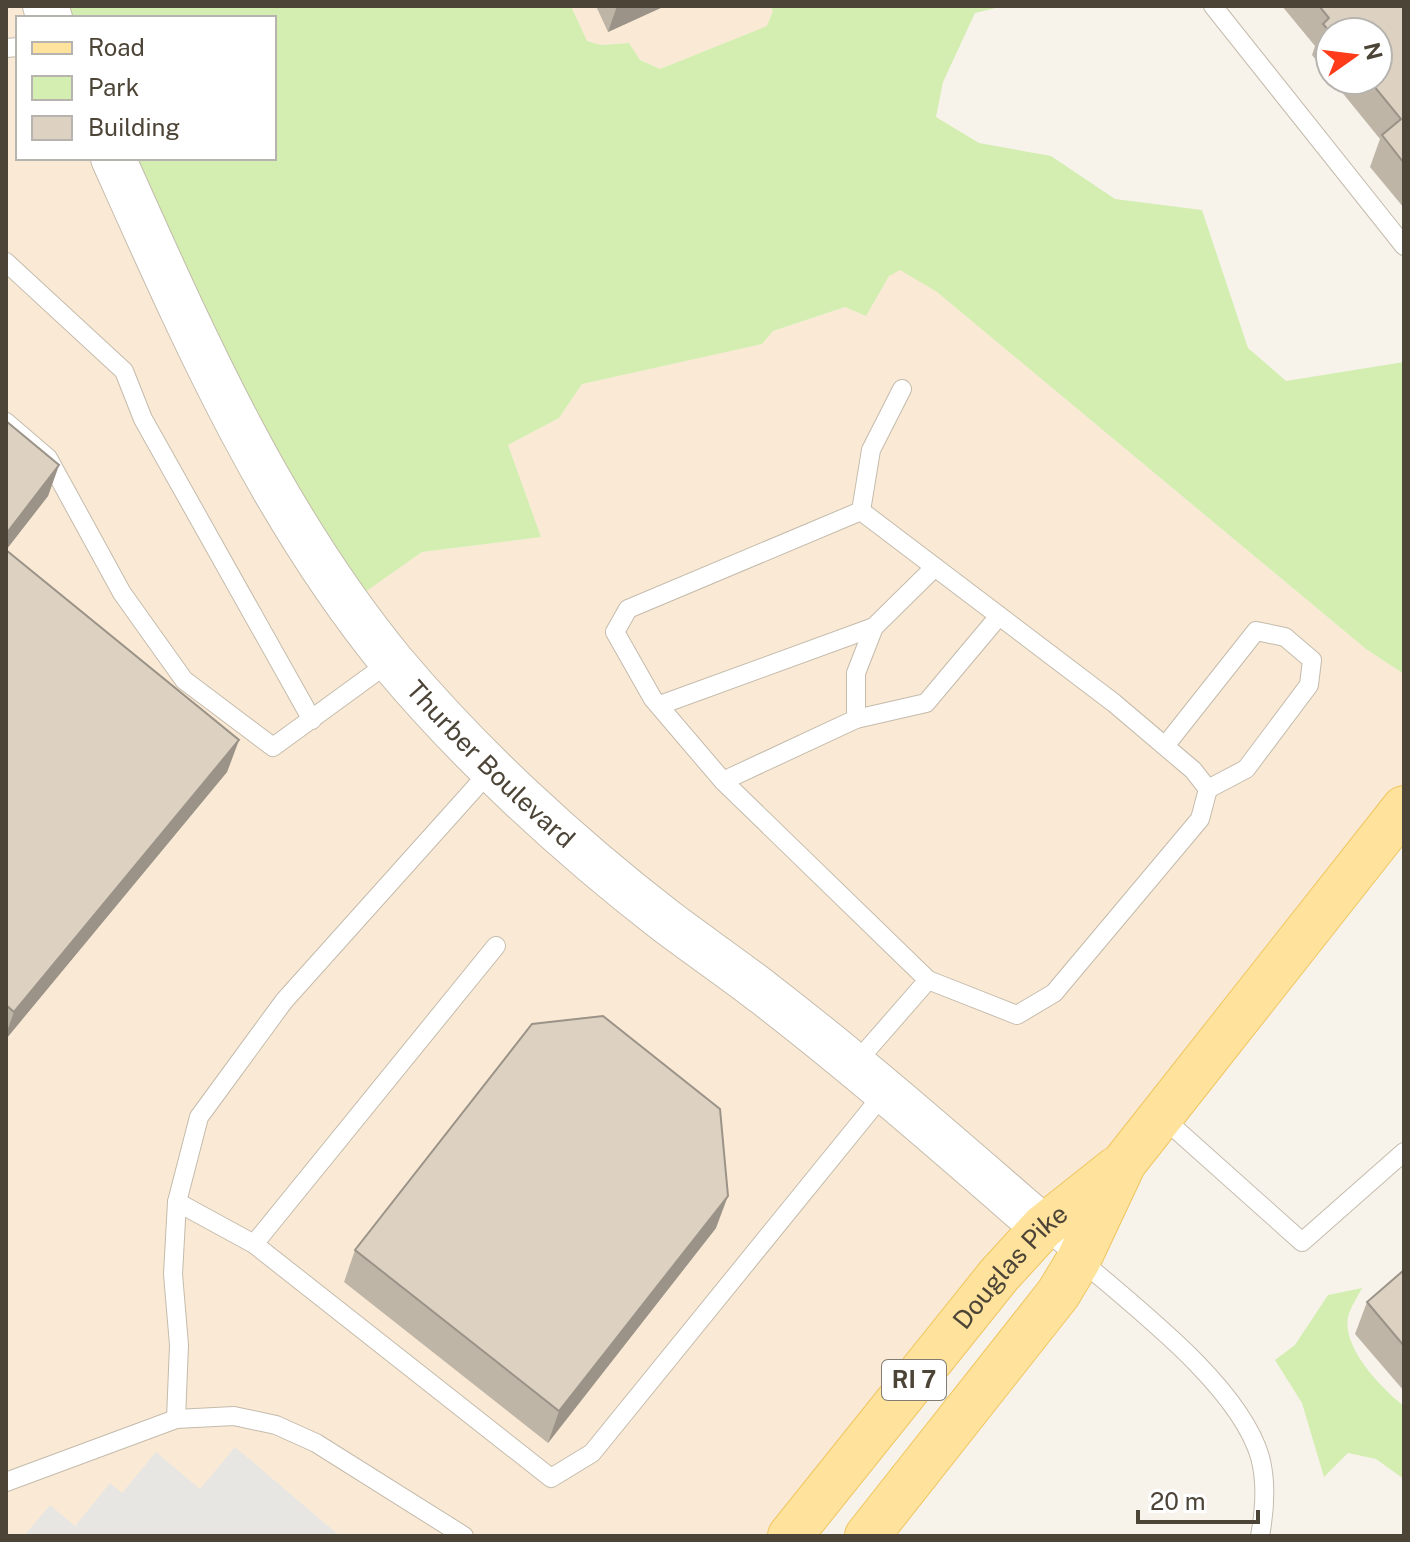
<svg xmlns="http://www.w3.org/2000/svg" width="1410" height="1542" viewBox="0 0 1410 1542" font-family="'Public Sans',sans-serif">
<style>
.commercial{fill:#faead5}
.green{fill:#d3eeb0}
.parking{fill:#e8e6e3}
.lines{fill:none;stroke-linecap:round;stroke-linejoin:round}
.service-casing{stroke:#c4bbac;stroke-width:20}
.tertiary-casing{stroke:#c4bbac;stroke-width:46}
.primary-casing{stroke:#f0c55f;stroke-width:46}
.service{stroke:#fff;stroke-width:18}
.tertiary{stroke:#fff;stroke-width:44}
.primary{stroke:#ffe39c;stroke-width:44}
.wall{fill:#beb5a7}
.shaded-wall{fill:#9b9388}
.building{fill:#ddd2c2;stroke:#9b9388;stroke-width:2}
.labels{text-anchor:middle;stroke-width:6;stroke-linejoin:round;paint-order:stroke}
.shield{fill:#fff;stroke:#827c73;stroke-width:2}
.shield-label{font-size:24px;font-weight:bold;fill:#4c4437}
.street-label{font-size:26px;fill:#4c4437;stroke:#fff}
</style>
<rect width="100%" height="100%" fill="#f7f3eb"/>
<g class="commercial">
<polygon points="6,6 50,6 56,18 18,18 18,158 118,158 354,599 422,552 541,537 508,445 559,418 582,384 761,344 773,331 845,307 866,316 889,276 900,269 937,292 1366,649 1404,674 1404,814 1078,1217 784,1536 6,1536"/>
<polygon points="571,6 770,6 773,11 768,26 660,69 640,60 629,43 601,45 587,41"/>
</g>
<g class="green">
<polygon points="50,6 571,6 587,41 601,45 629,43 640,60 660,69 767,26 773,11 770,6 1004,6 975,13 943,82 936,117 979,143 1051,156 1115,199 1202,210 1248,348 1286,381 1404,362 1404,674 1366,649 937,292 900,270 889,276 866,316 845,307 773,331 762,344 582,384 559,418 508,445 541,537 422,552 355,599 118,158 274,158 274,18 56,18"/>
<path d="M1362 1288C1358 1296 1350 1308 1348 1317 1342 1348 1382 1389 1404 1406V1479L1376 1459 1348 1453 1324 1477 1302 1403 1275 1360 1295 1345 1328 1295Z"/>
</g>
<polygon class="parking" points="235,1447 340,1536 24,1536 50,1505 75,1526 110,1483 122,1493 156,1452 200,1489"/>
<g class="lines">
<g class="service-casing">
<g id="service">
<polyline points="1213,6 1404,246"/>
<polyline points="6,48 18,47"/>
<polyline points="6,262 124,371 143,419 312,720"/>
<polyline points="6,422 48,458 122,593 184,680 273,747 391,661"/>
<polyline points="861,511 871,450 902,389"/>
<polyline points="660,705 874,627"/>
<polyline points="856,719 926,703 999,616"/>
<polyline points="1165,746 1256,631 1285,637 1312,660 1309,685 1246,769 1208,789"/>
<polyline points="723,781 856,719 856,673 874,627 935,567"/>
<polyline points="853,1066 928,980 1017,1015 1054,993 1200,819 1208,789 1193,770 1114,703 861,511 628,609 615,632 653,699 723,781 928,980"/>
<polyline points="1161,1116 1302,1242 1404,1152"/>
<polyline points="177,1202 254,1244 551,1478 592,1453 885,1092"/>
<path d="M1043 1227C1105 1286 1236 1375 1260 1457 1267 1483 1265 1509 1260 1536"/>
<polyline points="254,1244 496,946"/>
<polyline points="176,1419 179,1345 173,1274 177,1202 199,1117 284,1001 491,770"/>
<polyline points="6,1482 176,1419 234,1416 276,1425 316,1443 464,1536"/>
</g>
</g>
<g class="tertiary-casing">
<g id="tertiary">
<polyline points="45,6 50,18"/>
<path id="s1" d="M113 158C192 334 269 512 393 663 471 756 570 847 666 921 699 946 733 969 765 994 861 1068 952 1148 1043 1227"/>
</g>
</g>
<g class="primary-casing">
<g id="primary">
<path id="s2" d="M790 1536 999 1275 1043 1227 1116 1169"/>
<polyline points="867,1536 1058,1294 1078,1261 1124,1163 1404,808"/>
</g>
</g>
<use href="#service" class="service"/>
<use href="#tertiary" class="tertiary"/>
<use href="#primary" class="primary"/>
</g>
<g class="wall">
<polygon points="596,6 665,6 608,32"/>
<polygon points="1282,6 1404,6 1404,208 1370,167 1380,139 1332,80 1378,80 1330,32 1330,77 1312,55 1315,46"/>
<polygon points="6,421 59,465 48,496 6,550 239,740 227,772 6,1039"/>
<polygon points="716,1228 548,1443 344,1282 355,1250"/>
<polygon points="1404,1270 1404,1391 1355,1334 1367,1302"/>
</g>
<g class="shaded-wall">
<polygon points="617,6 665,6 608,32"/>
<polygon points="59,465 48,496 6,550 6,534"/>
<polygon points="239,740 227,772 6,1039 6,1034 14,1012"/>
<polygon points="728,1196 716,1228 548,1443 559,1411"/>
</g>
<g class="building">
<polygon points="1319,6 1404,6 1404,163 1382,135 1401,119 1369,80 1378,80 1378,32 1330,32 1323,24 1329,18"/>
<polygon points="6,421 59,465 6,534"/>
<polygon points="6,550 239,740 14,1012 6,1005"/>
<polygon points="603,1016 720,1109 728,1196 559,1411 355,1250 532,1024"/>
<polygon points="1404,1270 1404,1346 1367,1302"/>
</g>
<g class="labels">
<rect class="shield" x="882" y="1360" width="64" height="40" rx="6"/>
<g class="shield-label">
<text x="914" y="1388">RI 7</text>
</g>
<g class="street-label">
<text dy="9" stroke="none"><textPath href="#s1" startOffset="720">Thurber Boulevard</textPath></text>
<text dy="9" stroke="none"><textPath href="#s2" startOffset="348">Douglas Pike</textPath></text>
</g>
</g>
<rect width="1410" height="1542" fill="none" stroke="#4c4437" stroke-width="16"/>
<rect x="16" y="16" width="260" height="144" fill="#ffffff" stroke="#b7b4af" stroke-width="2"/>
<rect x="32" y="42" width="40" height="12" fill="#ffe39c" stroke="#b7b4af" stroke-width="2"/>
<text x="88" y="56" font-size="24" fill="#4c4437">Road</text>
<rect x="32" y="76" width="40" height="24" fill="#d3eeb0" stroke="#b7b4af" stroke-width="2"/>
<text x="88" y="96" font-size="24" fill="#4c4437">Park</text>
<rect x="32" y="116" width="40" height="24" fill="#ddd2c2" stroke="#b7b4af" stroke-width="2"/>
<text x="88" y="136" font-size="24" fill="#4c4437">Building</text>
<g transform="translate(1354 56) rotate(76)"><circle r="38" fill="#ffffff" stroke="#b7b4af" stroke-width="2"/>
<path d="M0-6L14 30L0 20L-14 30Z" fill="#ff3c1a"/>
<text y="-12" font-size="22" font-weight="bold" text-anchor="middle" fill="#4c4437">N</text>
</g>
<path d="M1138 1510v12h120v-12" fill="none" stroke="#4c4437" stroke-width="4"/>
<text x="1150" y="1510" font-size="24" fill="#4c4437" stroke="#ffffff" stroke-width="6" paint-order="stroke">20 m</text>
</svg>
